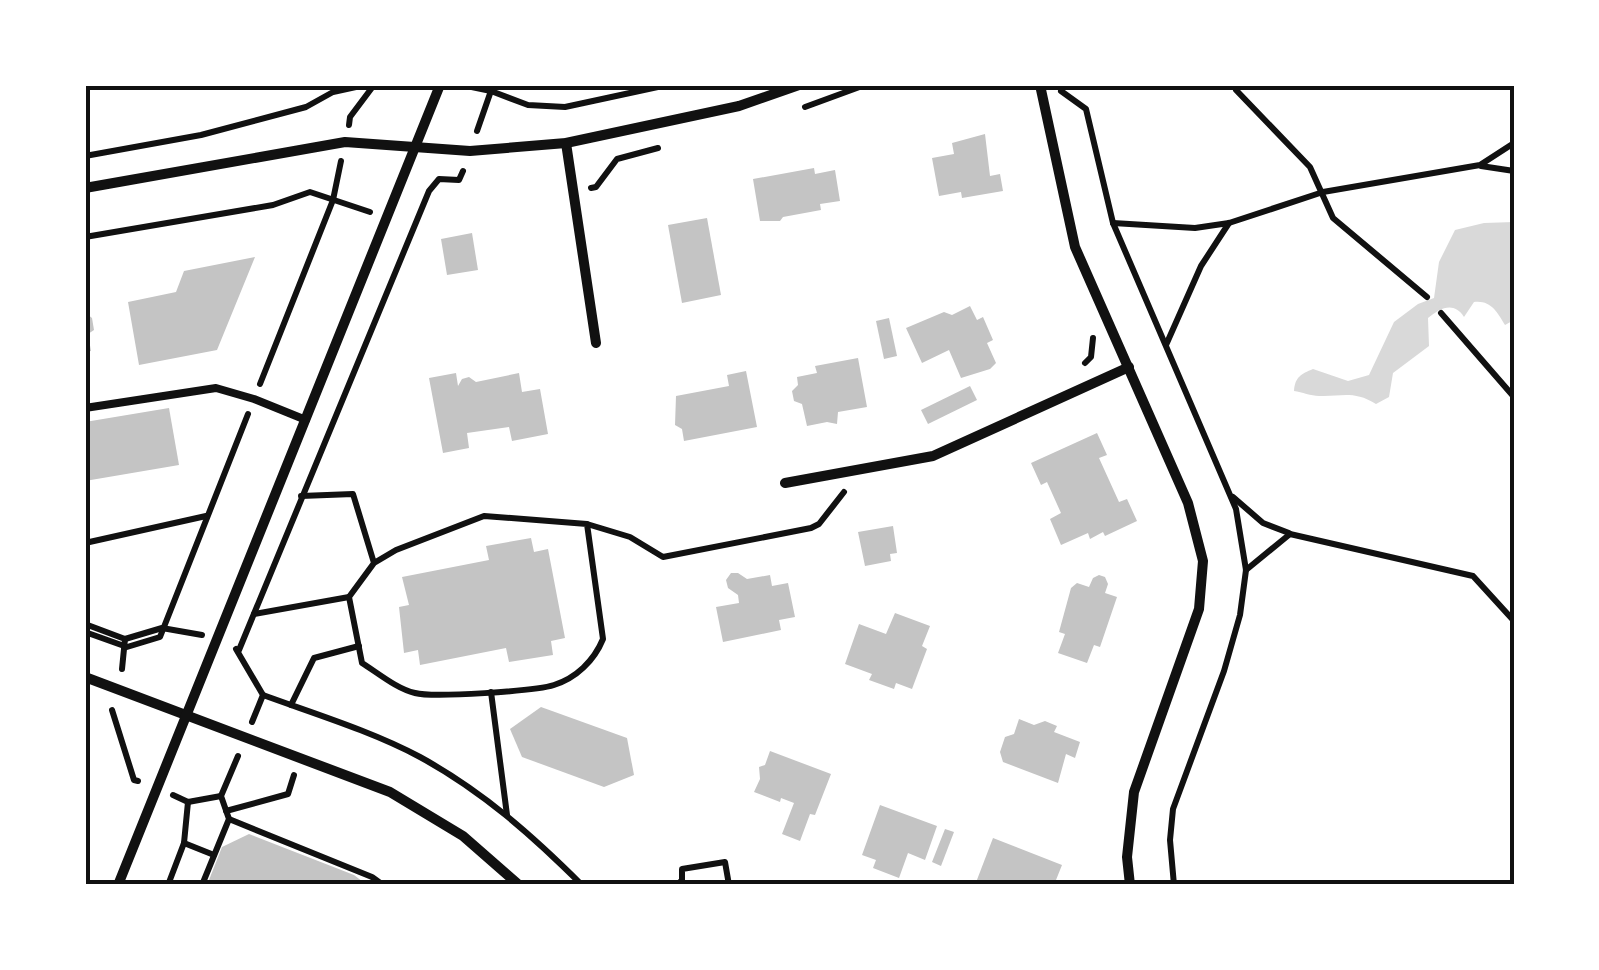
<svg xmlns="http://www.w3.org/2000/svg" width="1599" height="970" viewBox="0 0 1599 970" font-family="'Space Grotesk',sans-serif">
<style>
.water{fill:#d9d9d9}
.building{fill:#c4c4c4}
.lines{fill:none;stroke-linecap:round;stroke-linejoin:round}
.path{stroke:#111;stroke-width:6}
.service{stroke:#111;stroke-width:8}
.minor{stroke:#111;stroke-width:10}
.neatline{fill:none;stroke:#111;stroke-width:4}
</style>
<rect width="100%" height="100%" fill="#fff"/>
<path class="water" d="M1514 222V320L1505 325C1497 312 1491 300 1474 302L1464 317C1454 301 1440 308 1428 318L1429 346 1393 373 1389 397 1376 404C1353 390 1341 397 1319 396 1311 396 1302 392 1294 391 1295 377 1301 374 1313 369L1348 381 1369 375 1394 322 1418 304 1434 298 1439 262 1455 230 1484 223Z"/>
<g class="building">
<polygon points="985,134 990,176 1000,174 1003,191 962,198 961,192 939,196 932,158 954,154 952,143"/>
<polygon points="814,168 815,174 835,170 840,201 820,204 821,210 783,217 780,221 760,221 753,179"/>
<polygon points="707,218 721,295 682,303 668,225"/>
<polygon points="472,233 478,270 447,275 441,239"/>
<polygon points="255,257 217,350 139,365 128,302 176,292 184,271"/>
<polygon points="970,306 977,320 983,317 993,340 987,343 996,363 990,369 961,378 949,350 922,363 906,328 944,312 952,315"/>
<polygon points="87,314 92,318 94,330 88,334 91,351 85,352"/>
<polygon points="889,318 897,356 884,359 876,321"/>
<polygon points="858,358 867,407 838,412 837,424 827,422 807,426 802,404 794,401 792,391 798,385 797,377 817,373 815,366"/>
<polygon points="746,371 757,427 684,441 682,429 675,425 676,396 729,386 727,375"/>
<polygon points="456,373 458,386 462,379 469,377 476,382 519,373 522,392 540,389 548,434 512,441 509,427 467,433 469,448 443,453 429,378"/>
<polygon points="970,386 977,400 928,424 921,410"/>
<polygon points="169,408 179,465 85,481 85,422"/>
<polygon points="1097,433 1107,455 1099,458 1119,502 1127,499 1137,521 1105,536 1103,532 1090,539 1088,533 1061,545 1050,519 1061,513 1047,482 1041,485 1031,463"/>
<polygon points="893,526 897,553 890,554 891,561 865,566 858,532"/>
<polygon points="531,538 534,552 548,549 565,638 551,641 553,655 509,662 506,648 420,665 418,650 404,653 399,607 409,605 402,577 489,560 486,546"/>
<polygon points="731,573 738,573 747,579 770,575 772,586 788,583 795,617 779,620 781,630 723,642 716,607 739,603 738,595 728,588 726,580"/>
<polygon points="1099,575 1105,577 1108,584 1105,593 1117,597 1100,647 1094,645 1087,663 1058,653 1065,634 1059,632 1071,588 1077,583 1089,587 1093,578"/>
<polygon points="895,613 930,626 922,646 927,649 912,689 896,683 894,689 869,680 872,674 845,664 859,624 886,634"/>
<polygon points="541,707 627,738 634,775 604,787 522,757 510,729"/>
<polygon points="1019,719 1034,725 1045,721 1057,726 1054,732 1080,742 1075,758 1066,754 1058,783 1003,762 1000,752 1005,737 1014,734"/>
<polygon points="770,751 831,774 815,815 810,814 800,841 782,834 794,803 781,798 780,802 754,792 760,779 759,767 765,765"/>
<polygon points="880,805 937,826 925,860 908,853 899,878 873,868 876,860 862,855"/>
<polygon points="945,829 954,832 941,866 932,862"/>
<polygon points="249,834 354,875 367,885 207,885 222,847"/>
<polygon points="993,838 1062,865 1054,885 975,885"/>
</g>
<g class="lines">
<g class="path">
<polyline points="462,85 491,91 528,105 565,107 667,85"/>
<polyline points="1236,90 1310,167 1333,218 1427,297"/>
<polyline points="1061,91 1086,109 1113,223 1236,509 1246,570 1240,615 1224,671 1173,809 1170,840 1174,885"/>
<polyline points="805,107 865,85"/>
<polyline points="349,125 350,117 374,85"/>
<polyline points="477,131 493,85"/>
<polyline points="85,156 201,135 306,107 333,92 365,85"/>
<polyline points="1481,166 1514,171"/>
<polyline points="591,188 596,187 617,159 658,148"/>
<polyline points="1113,223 1195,228 1229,223 1323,192 1480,165 1514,143"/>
<polyline points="85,237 273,205 310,192 370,212"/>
<polyline points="1441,313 1514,397"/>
<polyline points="1166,345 1201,266 1229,223"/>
<polyline points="1085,363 1091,357 1093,338"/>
<polyline points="260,384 333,200 341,161"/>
<path d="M301 496 353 494 374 563 396 550 484 516 587 524 603 639C594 661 576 678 554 685 536 691 433 698 415 693 397 689 378 673 362 663L349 597 374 563"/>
<polyline points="1233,497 1263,523 1289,533"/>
<polyline points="587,524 630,537 663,557 811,528 819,524 844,492"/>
<polyline points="85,543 206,516"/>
<polyline points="1246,570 1290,534 1473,576 1514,621"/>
<polyline points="254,614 349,597"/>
<polyline points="85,624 125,639 122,669"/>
<polyline points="85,632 127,647 160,637 248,414"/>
<polyline points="125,639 162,628 202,635"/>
<polyline points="236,649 263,695 252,722"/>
<polyline points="239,650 429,191 439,179 459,180 463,171"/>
<polyline points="491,692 507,815"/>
<path d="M263 695C315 714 371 731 420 757 482 791 532 835 582 885"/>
<polyline points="291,705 314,658 359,646"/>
<polyline points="112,710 134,780 138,781"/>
<polyline points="173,795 188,802 221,796"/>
<polyline points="226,811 288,794 294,775"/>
<polyline points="229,819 372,877 383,885"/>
<polyline points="184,843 214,855"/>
<polyline points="168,885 184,843 188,802"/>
<polyline points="202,885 229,819 221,796 238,756"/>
<polyline points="677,885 682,880 682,869 725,862 729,885"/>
</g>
<polyline class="service" points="85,408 216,388 254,399 306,420"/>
<g class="minor">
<polyline points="1040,85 1075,247 1188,503 1203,561 1199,609 1134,792 1127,857 1130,885"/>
<polyline points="566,143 596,343"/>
<polyline points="85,188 345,142 470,151 566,143 739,106 799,85"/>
<polyline points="785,483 933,456 1129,367"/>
<polyline points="85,677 390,792 463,836 519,885"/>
<polyline points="118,885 440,85"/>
</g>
</g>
<rect width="1599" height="970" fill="none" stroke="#ffffff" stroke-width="175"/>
<rect x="88" y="88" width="1424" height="794" class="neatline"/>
</svg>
